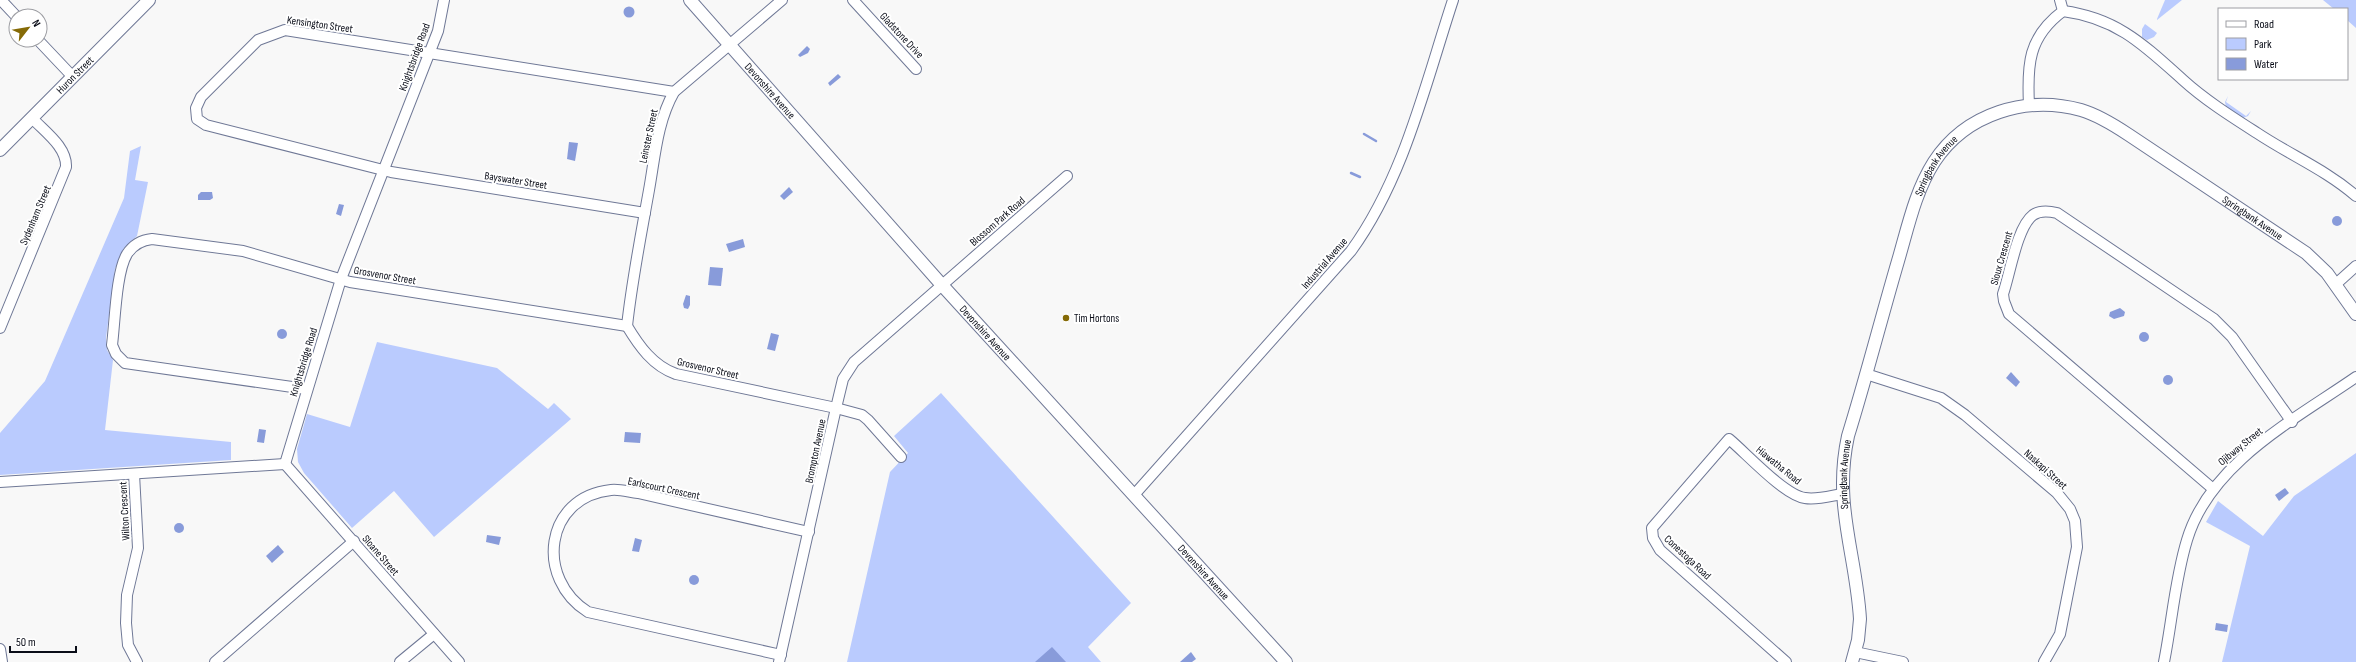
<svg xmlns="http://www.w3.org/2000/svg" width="2356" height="662" viewBox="0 0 2356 662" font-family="'Sofia Sans Condensed',sans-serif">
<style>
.green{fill:#bacbfe}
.water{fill:#889bda}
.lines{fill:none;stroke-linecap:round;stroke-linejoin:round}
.stream{stroke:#889bda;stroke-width:2.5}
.minor-casing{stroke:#6f7896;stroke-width:12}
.major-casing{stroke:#6f7896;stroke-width:14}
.minor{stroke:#fff;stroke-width:10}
.major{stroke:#fff;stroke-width:12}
.poi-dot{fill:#856a06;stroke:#fff;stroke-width:1.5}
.labels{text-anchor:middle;stroke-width:4;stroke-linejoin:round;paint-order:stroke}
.street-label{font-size:11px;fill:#0a0d18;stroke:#fff}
.poi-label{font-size:11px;fill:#0a0d18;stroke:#fff;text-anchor:start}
</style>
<rect width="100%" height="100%" fill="#f8f8f8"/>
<g class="green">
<polygon points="2165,0 2182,0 2157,20 2157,19"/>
<polygon points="2323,0 2356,0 2356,28 2347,20 2347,9 2334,9"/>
<polygon points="2145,24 2157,33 2154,37 2147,40 2142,37 2142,29"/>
<polygon points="2228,96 2226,102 2246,116 2251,111 2248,116 2243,118 2226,107 2225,102"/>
<polygon points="141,146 135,180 148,182 137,236 124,248 115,269 106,338 107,350 113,360 105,430 231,442 231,460 0,475 0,433 45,381 124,198 130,151"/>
<polygon points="377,342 497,368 548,409 554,403 571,419 434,537 394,491 352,528 304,473 298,462 297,449 307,414 350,427"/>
<polygon points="941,393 1131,603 1088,647 1101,662 847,662 890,472 908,453 894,436"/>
<polygon points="2356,453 2356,662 2222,662 2250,546 2206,522 2218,501 2263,536 2294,496"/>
</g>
<g class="water">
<circle cx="629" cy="12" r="5.5"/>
<polygon points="807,46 810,49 808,53 800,57 798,55"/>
<polygon points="838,74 841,77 830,86 828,83"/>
<polygon points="569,142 578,143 575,161 567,159"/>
<polygon points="789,187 793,192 784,200 780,196"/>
<polygon points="201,192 212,192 213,198 210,200 198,200 198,195"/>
<polygon points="339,204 344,205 341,216 336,214"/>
<circle cx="2337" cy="221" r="5"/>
<polygon points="743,239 745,247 729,252 726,244"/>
<polygon points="710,267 723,268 721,286 708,285"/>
<polygon points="686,295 690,296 690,305 688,309 684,308 683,304"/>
<polygon points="2120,308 2125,312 2124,316 2114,319 2109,316 2110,312"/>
<circle cx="282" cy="334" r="5"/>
<circle cx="2144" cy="337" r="5"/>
<polygon points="771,333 779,335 775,351 767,349"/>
<polygon points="2011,372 2020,382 2016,387 2006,378"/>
<circle cx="2168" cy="380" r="5"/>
<polygon points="259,429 266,430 264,443 257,442"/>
<polygon points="625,432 641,433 640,443 624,442"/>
<polygon points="2285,488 2289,493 2279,501 2275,495"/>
<circle cx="179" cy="528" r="5"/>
<polygon points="487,535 501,537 499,545 486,542"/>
<polygon points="635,538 642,540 639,552 632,551"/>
<polygon points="278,545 284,552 272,563 266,556"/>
<circle cx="694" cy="580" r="5"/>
<polygon points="2216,623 2228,625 2227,632 2215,630"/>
<polygon points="1052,647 1066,662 1035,662"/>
<polygon points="1191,652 1196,659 1192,662 1180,662"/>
</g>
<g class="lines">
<g class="stream">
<polyline points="1364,134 1376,141"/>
<polyline points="1351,173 1360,177"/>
</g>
<g class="minor-casing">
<g id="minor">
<polyline points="1,0 16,16"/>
<polyline points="853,0 916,69"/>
<path d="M2063 11C2117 18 2144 45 2183 80 2205 100 2232 117 2257 133 2290 155 2326 170 2356 196"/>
<polyline points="38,40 73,77"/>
<path d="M2029 105C2027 65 2028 37 2063 11L2060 0"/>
<polyline points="645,213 391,172 206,125 197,119 196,108 201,97 258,40 285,30 674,92"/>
<polyline points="2336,284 2356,266"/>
<path d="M627 326C632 280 641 235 649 190 655 157 657 122 674 92L782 0"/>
<path d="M627 326C639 346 653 366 676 374L836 408 862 415 868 420 901 457"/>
<path d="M0 328 66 167C67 147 45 132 32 118"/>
<polyline points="1866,374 1941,398 1965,415 2057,493 2070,509 2075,521 2077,547 2060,634 2044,662"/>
<path d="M306 389 125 363 116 354 112 345C115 322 116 272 127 254 133 245 142 240 152 239L243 251 350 282 627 326"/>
<polyline points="285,464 341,279 438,31 444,0"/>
<polyline points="285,464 459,662"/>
<polyline points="134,474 138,548 127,595 126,623 128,645 137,662"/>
<polyline points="0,482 285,464"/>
<path d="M2212 488 2009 314 2004 301 2003 294C2010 274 2017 227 2033 215 2040 210 2049 211 2057 213L2214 319 2232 337 2292 422"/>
<path d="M1134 495 1351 251C1404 178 1425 85 1453 0"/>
<polyline points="0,649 2,662"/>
<polyline points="1855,652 1903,662"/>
<path d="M781 655 588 612C535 579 544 497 611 490 620 489 629 492 638 493L809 532"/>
<polyline points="215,662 354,541"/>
<polyline points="400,662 434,634"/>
<polyline points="779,662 836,408 843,379 854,362 1067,176"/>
<path d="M1786 662 1660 550 1653 538 1652 528 1729 439C1746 453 1784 495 1805 498 1817 500 1830 496 1842 494"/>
<path d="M2164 662C2172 622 2175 579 2187 540 2210 463 2294 420 2356 377"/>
</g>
</g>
<g class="major-casing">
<g id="major">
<path id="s1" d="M690 0 941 284 1286 662"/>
<path id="s2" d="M0 150 149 0"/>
<path id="s3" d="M1852 662 1858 640 1860 619C1856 553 1833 505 1848 436 1866 378 1881 319 1898 261 1908 227 1915 192 1934 162 1966 113 2027 95 2081 110 2098 115 2114 125 2129 135L2306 253 2327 273 2356 314"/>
</g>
</g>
<use href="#minor" class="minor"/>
<use href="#major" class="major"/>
</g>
<circle class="poi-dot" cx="1066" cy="318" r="4"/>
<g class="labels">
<g class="street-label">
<text transform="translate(320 24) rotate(8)" y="4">Kensington Street</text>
<text transform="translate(902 35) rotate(47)" y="4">Gladstone Drive</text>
<text transform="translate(414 57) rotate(-70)" y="4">Knightsbridge Road</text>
<text dy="4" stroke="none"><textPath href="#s2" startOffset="106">Huron Street</textPath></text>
<text dy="4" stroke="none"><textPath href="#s1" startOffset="121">Devonshire Avenue</textPath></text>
<text transform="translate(648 136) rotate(-78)" y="4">Leinster Street</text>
<text dy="4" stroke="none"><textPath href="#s3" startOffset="514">Springbank Avenue</textPath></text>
<text transform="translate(516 180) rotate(9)" y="4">Bayswater Street</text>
<text transform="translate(35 215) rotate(-67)" y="4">Sydenham Street</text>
<text dy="4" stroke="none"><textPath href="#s3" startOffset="886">Springbank Avenue</textPath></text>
<text transform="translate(997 221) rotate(-41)" y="4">Blossom Park Road</text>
<text transform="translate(2001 258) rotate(-74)" y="4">Sioux Crescent</text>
<text transform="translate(1324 263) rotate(-49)" y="4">Industrial Avenue</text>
<text transform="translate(385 275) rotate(10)" y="4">Grosvenor Street</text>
<text dy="4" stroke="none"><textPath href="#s1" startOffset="445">Devonshire Avenue</textPath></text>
<text transform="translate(303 362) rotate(-73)" y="4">Knightsbridge Road</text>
<text transform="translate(708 368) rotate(13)" y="4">Grosvenor Street</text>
<text transform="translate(2240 446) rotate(-39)" y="4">Ojibway Street</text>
<text transform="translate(815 451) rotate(-78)" y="4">Brompton Avenue</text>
<text transform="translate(1779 465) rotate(39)" y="4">Hiawatha Road</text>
<text transform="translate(2046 469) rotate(42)" y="4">Naskapi Street</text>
<text dy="4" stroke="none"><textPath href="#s3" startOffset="190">Springbank Avenue</textPath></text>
<text transform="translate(664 488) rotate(12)" y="4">Earlscourt Crescent</text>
<text transform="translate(124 511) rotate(-93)" y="4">Wilton Crescent</text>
<text transform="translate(381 555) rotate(49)" y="4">Sloane Street</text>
<text transform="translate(1688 557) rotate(43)" y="4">Conestoga Road</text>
<text dy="4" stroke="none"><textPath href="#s1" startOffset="769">Devonshire Avenue</textPath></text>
</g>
<g class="poi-label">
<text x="1074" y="322">Tim Hortons</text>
</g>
</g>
<rect x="2218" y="8" width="130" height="72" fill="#ffffff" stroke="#9d9ea3"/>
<rect x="2226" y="21" width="20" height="6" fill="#ffffff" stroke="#9d9ea3"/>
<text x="2254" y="28" font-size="12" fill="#0a0d18">Road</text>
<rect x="2226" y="38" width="20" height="12" fill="#bacbfe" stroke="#9d9ea3"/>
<text x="2254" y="48" font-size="12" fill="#0a0d18">Park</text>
<rect x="2226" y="58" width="20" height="12" fill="#889bda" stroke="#9d9ea3"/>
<text x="2254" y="68" font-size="12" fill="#0a0d18">Water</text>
<g transform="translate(28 28) rotate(59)"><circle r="19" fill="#ffffff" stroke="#9d9ea3"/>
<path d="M0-3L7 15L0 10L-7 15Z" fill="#856a06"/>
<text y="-6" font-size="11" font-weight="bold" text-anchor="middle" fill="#0a0d18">N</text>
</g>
<path d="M10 646v6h66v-6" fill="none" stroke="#0a0d18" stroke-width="2"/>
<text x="16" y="646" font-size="12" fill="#0a0d18" stroke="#ffffff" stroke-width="3" paint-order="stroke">50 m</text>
</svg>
